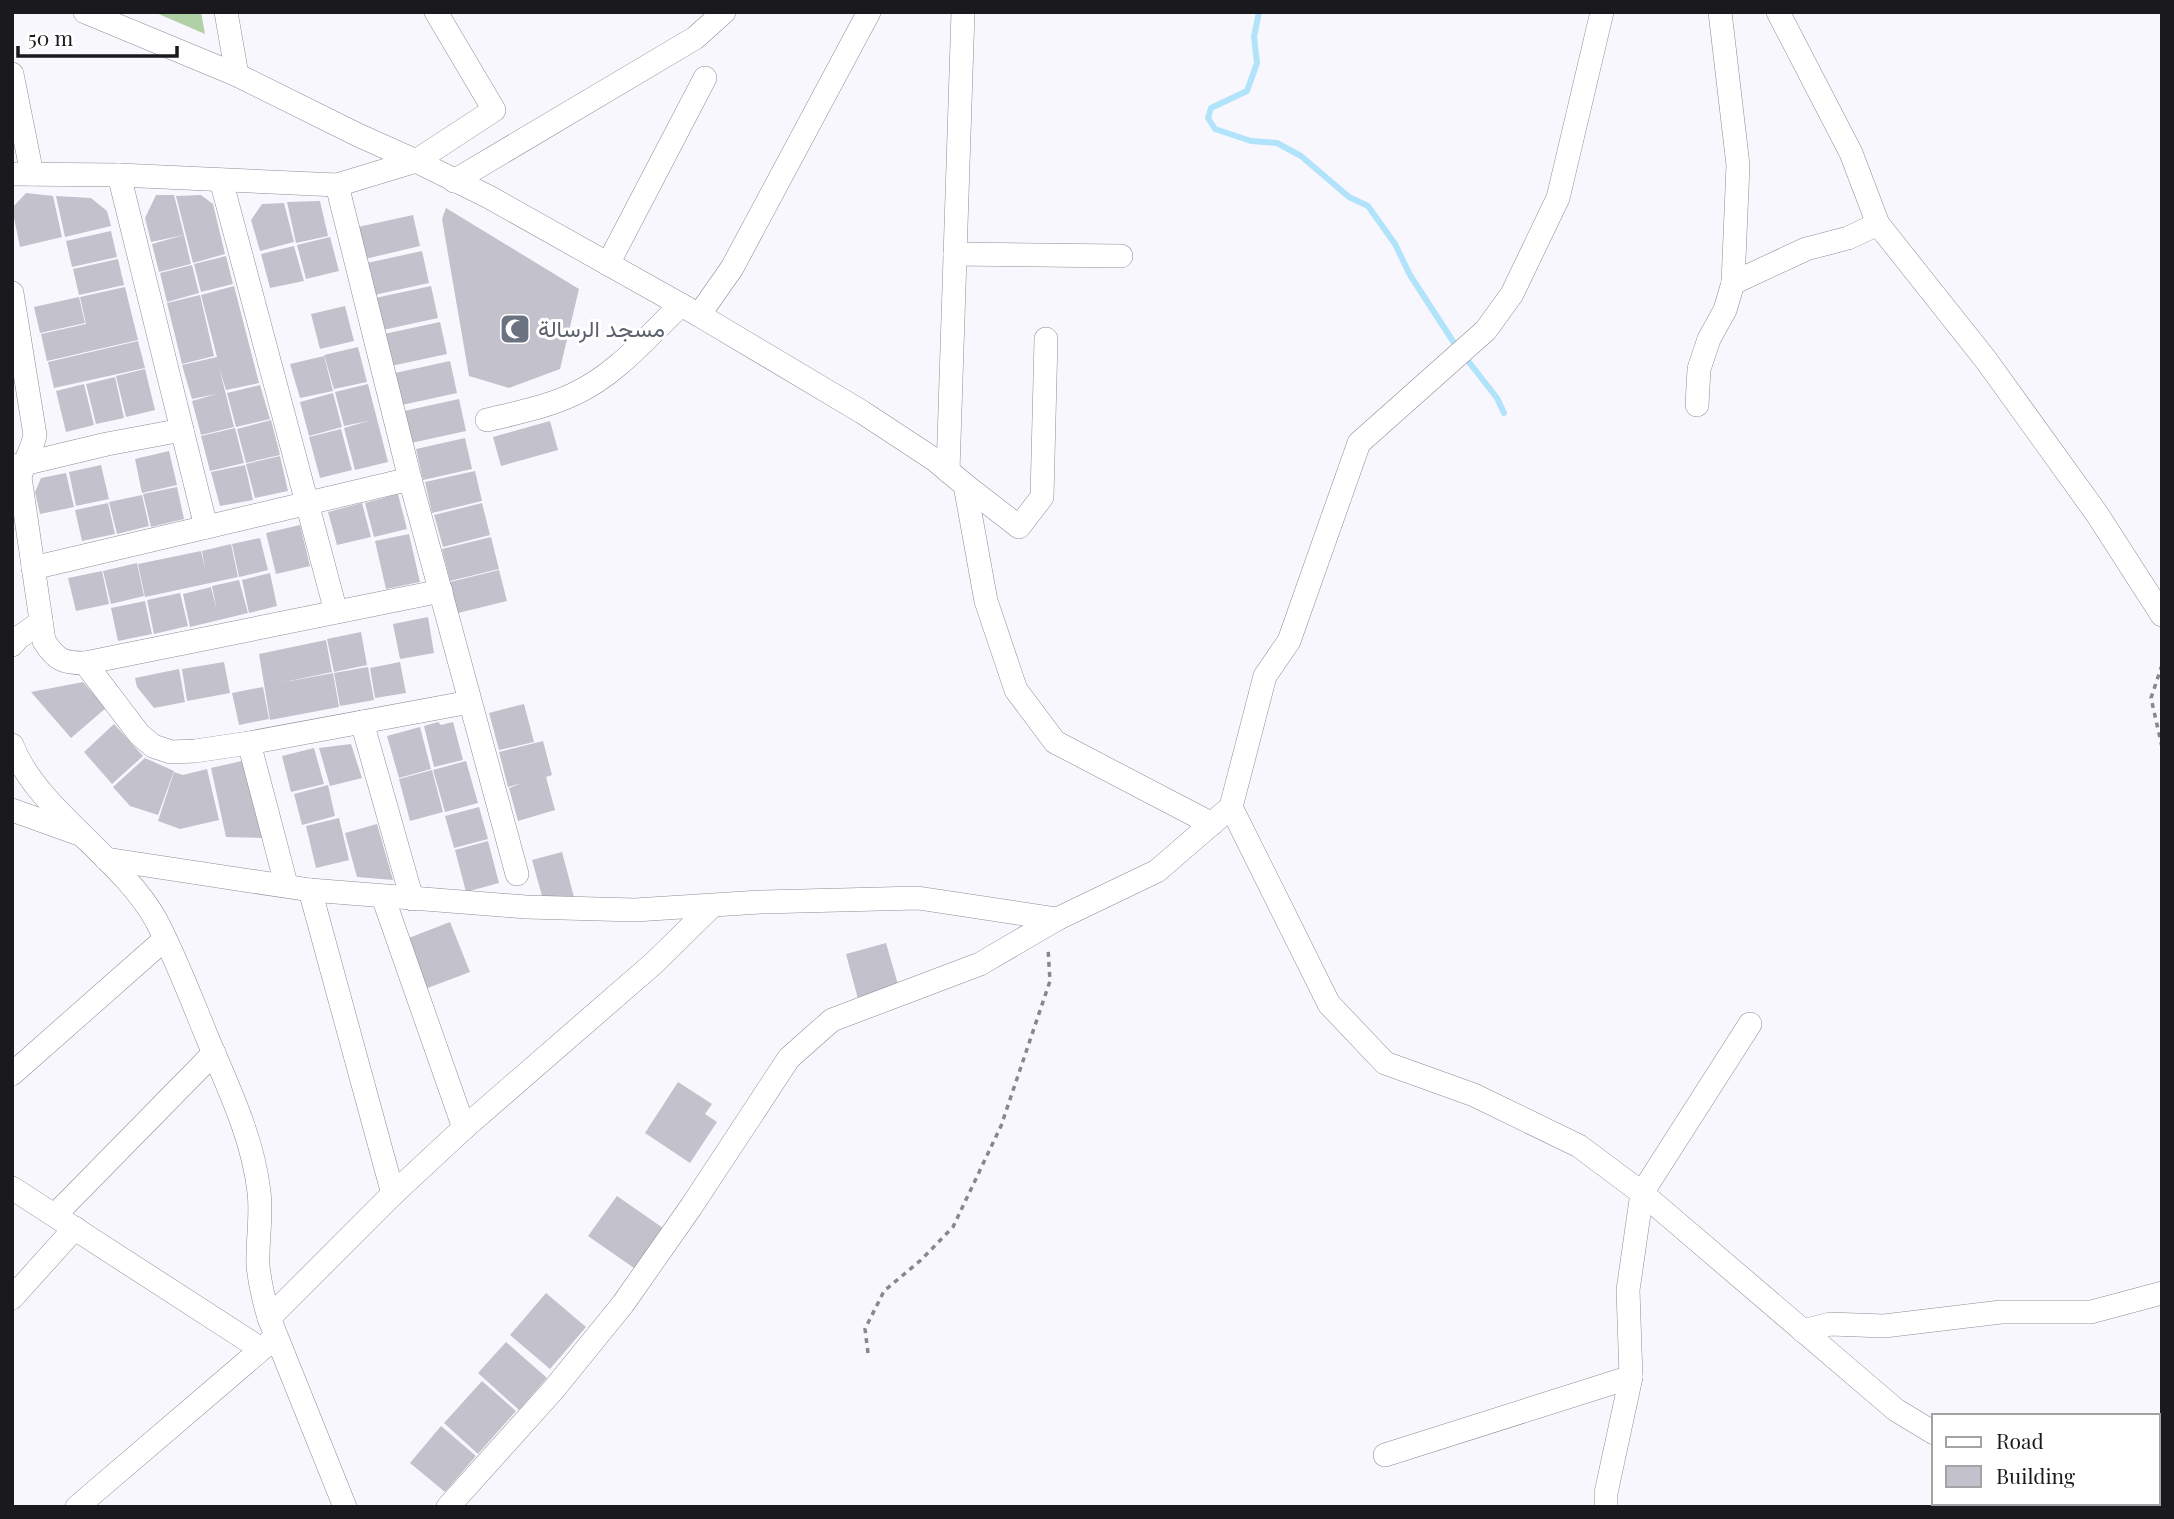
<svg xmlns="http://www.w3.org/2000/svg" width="2174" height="1519" viewBox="0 0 2174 1519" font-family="'Playfair Display',Vazirmatn,serif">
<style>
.grass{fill:#b0d1a5}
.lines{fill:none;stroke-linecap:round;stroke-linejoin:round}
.stream{stroke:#b1e3fa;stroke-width:6}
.building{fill:#c3c1cb}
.minor-casing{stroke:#8e8c96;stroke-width:24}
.path{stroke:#88878c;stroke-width:3.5;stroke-dasharray:5 5;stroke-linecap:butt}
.minor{stroke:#fff;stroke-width:23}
.labels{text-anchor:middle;stroke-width:6;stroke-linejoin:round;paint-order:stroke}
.worship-label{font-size:23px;fill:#5b616d;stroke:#fff;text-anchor:start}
</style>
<rect width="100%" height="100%" fill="#f9f7fe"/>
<polygon class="grass" points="154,12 201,12 205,34"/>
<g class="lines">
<g class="stream">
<polyline points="1259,12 1254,37 1257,63 1247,91 1211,108 1208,118 1215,129 1251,141 1277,143 1301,156 1349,197 1368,206 1395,244 1410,275 1458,349"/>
<polyline points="1465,357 1497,398 1504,413"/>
</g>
</g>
<g class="building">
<polygon points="26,193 53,196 62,237 20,247 12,208"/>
<polygon points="156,195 174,195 184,235 151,242 145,218"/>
<polygon points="201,195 213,204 225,254 193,263 176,196"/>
<polygon points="56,196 91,198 107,211 111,226 65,237"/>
<polygon points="320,201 328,236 296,243 287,202"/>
<polygon points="284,203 294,242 260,251 251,220 262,204"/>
<polygon points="446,208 579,289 560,369 509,388 469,376 442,219"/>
<polygon points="413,215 420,246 365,259 358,227"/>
<polygon points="111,231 117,257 72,267 66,241"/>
<polygon points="184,235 191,264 159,272 152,244"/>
<polygon points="330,237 339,271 306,279 297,245"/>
<polygon points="294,246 304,281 270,288 261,254"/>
<polygon points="422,251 429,283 374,295 367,263"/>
<polygon points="226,256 233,284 201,292 194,264"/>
<polygon points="118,259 124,285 79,295 73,269"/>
<polygon points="192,265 199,293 167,302 160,273"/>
<polygon points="234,286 259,383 226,390 219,367 234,427 201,435 192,401 216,394 192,399 182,365 217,357 201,295"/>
<polygon points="431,286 438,318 383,330 375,298"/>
<polygon points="125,287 138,340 47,361 41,334 86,324 80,297"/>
<polygon points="200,295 214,356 182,364 167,303"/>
<polygon points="79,297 85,323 40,333 34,307"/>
<polygon points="345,306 354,341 320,349 311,314"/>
<polygon points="440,322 447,354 391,366 384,334"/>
<polygon points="138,341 145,368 54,388 48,362"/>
<polygon points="358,347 367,382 334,389 324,355"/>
<polygon points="324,356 333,391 300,398 290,364"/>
<polygon points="450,361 457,393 402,405 395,373"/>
<polygon points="145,369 155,410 126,417 116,376"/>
<polygon points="115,377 124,418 96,424 86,384"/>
<polygon points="84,384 94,425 66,432 56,391"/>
<polygon points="368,384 388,462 355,470 344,428 368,421 344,426 335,392"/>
<polygon points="260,385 270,419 236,427 227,393"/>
<polygon points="333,393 342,427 309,436 300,402"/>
<polygon points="459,399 466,431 411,443 404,411"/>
<polygon points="271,420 280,455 246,463 237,429"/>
<polygon points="550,421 558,450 501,466 493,437"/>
<polygon points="235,428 244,463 210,471 201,436"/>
<polygon points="341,429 352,470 320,478 309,437"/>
<polygon points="465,438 472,469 423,480 416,449"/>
<polygon points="169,451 177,485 142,493 135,459"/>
<polygon points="280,456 288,491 255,498 246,464"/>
<polygon points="101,465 109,499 76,506 69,472"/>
<polygon points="245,465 253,500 220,506 211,472"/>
<polygon points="475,471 482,501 432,513 425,482"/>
<polygon points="66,473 74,507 40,514 35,492 41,478"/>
<polygon points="177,487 184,519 151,527 143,494"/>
<polygon points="398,494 407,529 374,537 365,503"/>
<polygon points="142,495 149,526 117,534 109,502"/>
<polygon points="108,503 115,534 82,541 75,510"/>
<polygon points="362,503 371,537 337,545 328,512"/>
<polygon points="482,503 490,535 443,547 434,515"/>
<polygon points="300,525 310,566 276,574 266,533"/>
<polygon points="409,534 420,582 386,589 375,541"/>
<polygon points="491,537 499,569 450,581 442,549"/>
<polygon points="260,538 268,570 239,577 232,544"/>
<polygon points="231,544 238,577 145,597 138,564 201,551 205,569 202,551"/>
<polygon points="137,563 144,596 111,604 103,571"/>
<polygon points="499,570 507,601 458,613 450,582"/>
<polygon points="102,571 109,604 76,611 68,578"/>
<polygon points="270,573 277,606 249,613 242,580"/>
<polygon points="239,580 248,613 190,627 183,594 211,587 217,611 212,586"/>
<polygon points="180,593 188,626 154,634 147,600"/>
<polygon points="145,601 152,634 118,641 111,608"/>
<polygon points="428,617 434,653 400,659 393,624"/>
<polygon points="361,632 367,665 334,672 327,639"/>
<polygon points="326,640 332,672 280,683 333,673 339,707 270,720 259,654"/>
<polygon points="224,662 230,693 187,701 182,669"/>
<polygon points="400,662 406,693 375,698 370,668"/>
<polygon points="368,667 374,700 340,706 334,673"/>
<polygon points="179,669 185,702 154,708 137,687 135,678"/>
<polygon points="83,682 106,708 71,738 31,692"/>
<polygon points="263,687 269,719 239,725 232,693"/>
<polygon points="524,704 534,742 499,750 489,713"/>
<polygon points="438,722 441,725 453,722 463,760 434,767 424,726"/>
<polygon points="114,724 143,756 112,784 84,752"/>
<polygon points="420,727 431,769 399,778 387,736"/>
<polygon points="543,741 552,775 546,777 555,810 518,821 509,788 522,783 508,787 499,752"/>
<polygon points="351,744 362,778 330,786 319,748"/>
<polygon points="314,748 324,784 291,792 282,756"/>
<polygon points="145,758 174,771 158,815 130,806 113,787"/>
<polygon points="246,760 264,838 226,837 211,768"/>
<polygon points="466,761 478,803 445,812 433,770"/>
<polygon points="207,769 219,820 180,829 158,821 174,772 183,775"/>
<polygon points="432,770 443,812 410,821 399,779"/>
<polygon points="328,785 335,816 302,825 294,794"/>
<polygon points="479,807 488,839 454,848 445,816"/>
<polygon points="339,818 349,860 316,868 306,826"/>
<polygon points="377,824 393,880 357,877 345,833"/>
<polygon points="488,841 499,883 466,892 455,850"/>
<polygon points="562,852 574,897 542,896 532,860"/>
<polygon points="450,922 470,972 425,989 406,939"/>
<polygon points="886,943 899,988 858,999 846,954"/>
<polygon points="678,1082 712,1104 705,1114 717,1122 690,1163 645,1133"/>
<polygon points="617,1196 663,1228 634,1268 588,1236"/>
<polygon points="546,1293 586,1327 550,1369 510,1335"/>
<polygon points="506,1342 547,1378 519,1410 478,1373"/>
<polygon points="482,1381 516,1411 478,1454 444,1423"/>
<polygon points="441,1426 476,1456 445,1492 410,1463"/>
</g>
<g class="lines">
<g class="minor-casing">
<g id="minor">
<polyline points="85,12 237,75 358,135 416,161 489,197 699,315 732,268 869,12"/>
<polyline points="226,12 237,75"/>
<polyline points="1778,12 1851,153 1878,224 1986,360 2097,514 2162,615"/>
<polyline points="12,74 32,174"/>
<polyline points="12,174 119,175 337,185 416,161 494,110 436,12"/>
<polyline points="119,175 206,527"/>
<polyline points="221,180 336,612"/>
<polyline points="454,181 695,38 724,12"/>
<polyline points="337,185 410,479 517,874"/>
<polyline points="955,254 1121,256"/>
<polyline points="608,264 705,78"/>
<polyline points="1733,283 1806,249 1848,238 1878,224"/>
<path d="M12 293 35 435C32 450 24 462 20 477L44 641C56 660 63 663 85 663L441 591"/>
<polyline points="699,315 862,412 935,460 965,485 986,601 1016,690 1055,742 1212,824"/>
<polyline points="1697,405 1699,369 1709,339 1725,310 1733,283 1738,165 1720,12"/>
<path d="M487 420C516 413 547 407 574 394 616 375 648 336 681 305"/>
<polyline points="15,466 107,444 182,430"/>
<polyline points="948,471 963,12"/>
<polyline points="965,485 1019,527 1042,497 1046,339"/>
<polyline points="33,568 410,479"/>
<polyline points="12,645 18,638 41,622"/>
<polyline points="85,663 139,734 153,746 171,752 195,751 249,743 470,702"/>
<polyline points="362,722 412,899"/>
<polyline points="249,743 286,884"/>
<path d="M12 745C37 810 121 857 156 920 176 958 191 998 207 1037 228 1087 253 1138 259 1192 262 1216 257 1242 258 1266 260 1284 264 1301 269 1318L345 1507"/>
<polyline points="1231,807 1329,1004 1385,1063 1474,1095 1579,1146 1642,1193 1896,1410 1934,1433"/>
<polyline points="12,810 79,834"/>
<polyline points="106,859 310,890 526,907 635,910 760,902 918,898 1057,919"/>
<polyline points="310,890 393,1194"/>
<polyline points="383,897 464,1128"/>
<polyline points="12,1074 165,939"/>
<polyline points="12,1188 261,1349"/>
<polyline points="55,1215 214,1053"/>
<polyline points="12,1298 75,1228"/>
<polyline points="269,1318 393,1194 464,1128 654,963 712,906"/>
<polyline points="1803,1331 1830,1324 1884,1326 2001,1312 2091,1312 2162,1293"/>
<polyline points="1385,1455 1631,1377"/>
<polyline points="2030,1503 2033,1507"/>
<polyline points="77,1507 271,1341"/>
<polyline points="448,1507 554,1389 623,1304 691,1207 789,1058 832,1020 980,964 1057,919 1157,871 1231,807 1265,676 1289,641 1359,443 1486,330 1512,294 1558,198 1602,12"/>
<polyline points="1606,1507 1606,1493 1631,1377 1628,1290 1642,1193 1750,1024"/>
</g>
</g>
<g class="path">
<polyline points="2162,665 2151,698 2162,747"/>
<polyline points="868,1353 865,1329 884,1291 921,1260 953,1227 1001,1126 1050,981 1048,948"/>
</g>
<use href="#minor" class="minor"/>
</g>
<defs>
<g id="mosque-square" transform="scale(1.575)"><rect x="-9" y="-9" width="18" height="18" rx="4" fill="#6b7280" stroke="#fff"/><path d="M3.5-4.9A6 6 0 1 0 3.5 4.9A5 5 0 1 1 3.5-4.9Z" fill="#fff"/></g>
</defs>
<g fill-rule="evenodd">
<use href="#mosque-square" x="515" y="329"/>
</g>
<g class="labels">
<g class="worship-label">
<text x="538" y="337">مسجد الرسالة</text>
</g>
</g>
<rect width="2174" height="1519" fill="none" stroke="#1a191d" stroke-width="28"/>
<rect x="1932" y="1414" width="228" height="91" fill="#ffffff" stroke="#a3a3a5" stroke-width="2"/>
<rect x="1946" y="1437" width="35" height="10" fill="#ffffff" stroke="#a3a3a5" stroke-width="2"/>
<text x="1996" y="1449" font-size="21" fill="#1a191d">Road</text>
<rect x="1946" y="1466" width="35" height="21" fill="#c3c1cb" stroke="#a3a3a5" stroke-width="2"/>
<text x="1996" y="1484" font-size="21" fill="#1a191d">Building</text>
<path d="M18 46v10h159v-10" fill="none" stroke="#1a191d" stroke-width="3.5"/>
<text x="28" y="46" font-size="21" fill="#1a191d" stroke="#ffffff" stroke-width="5" paint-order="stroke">50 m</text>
</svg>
